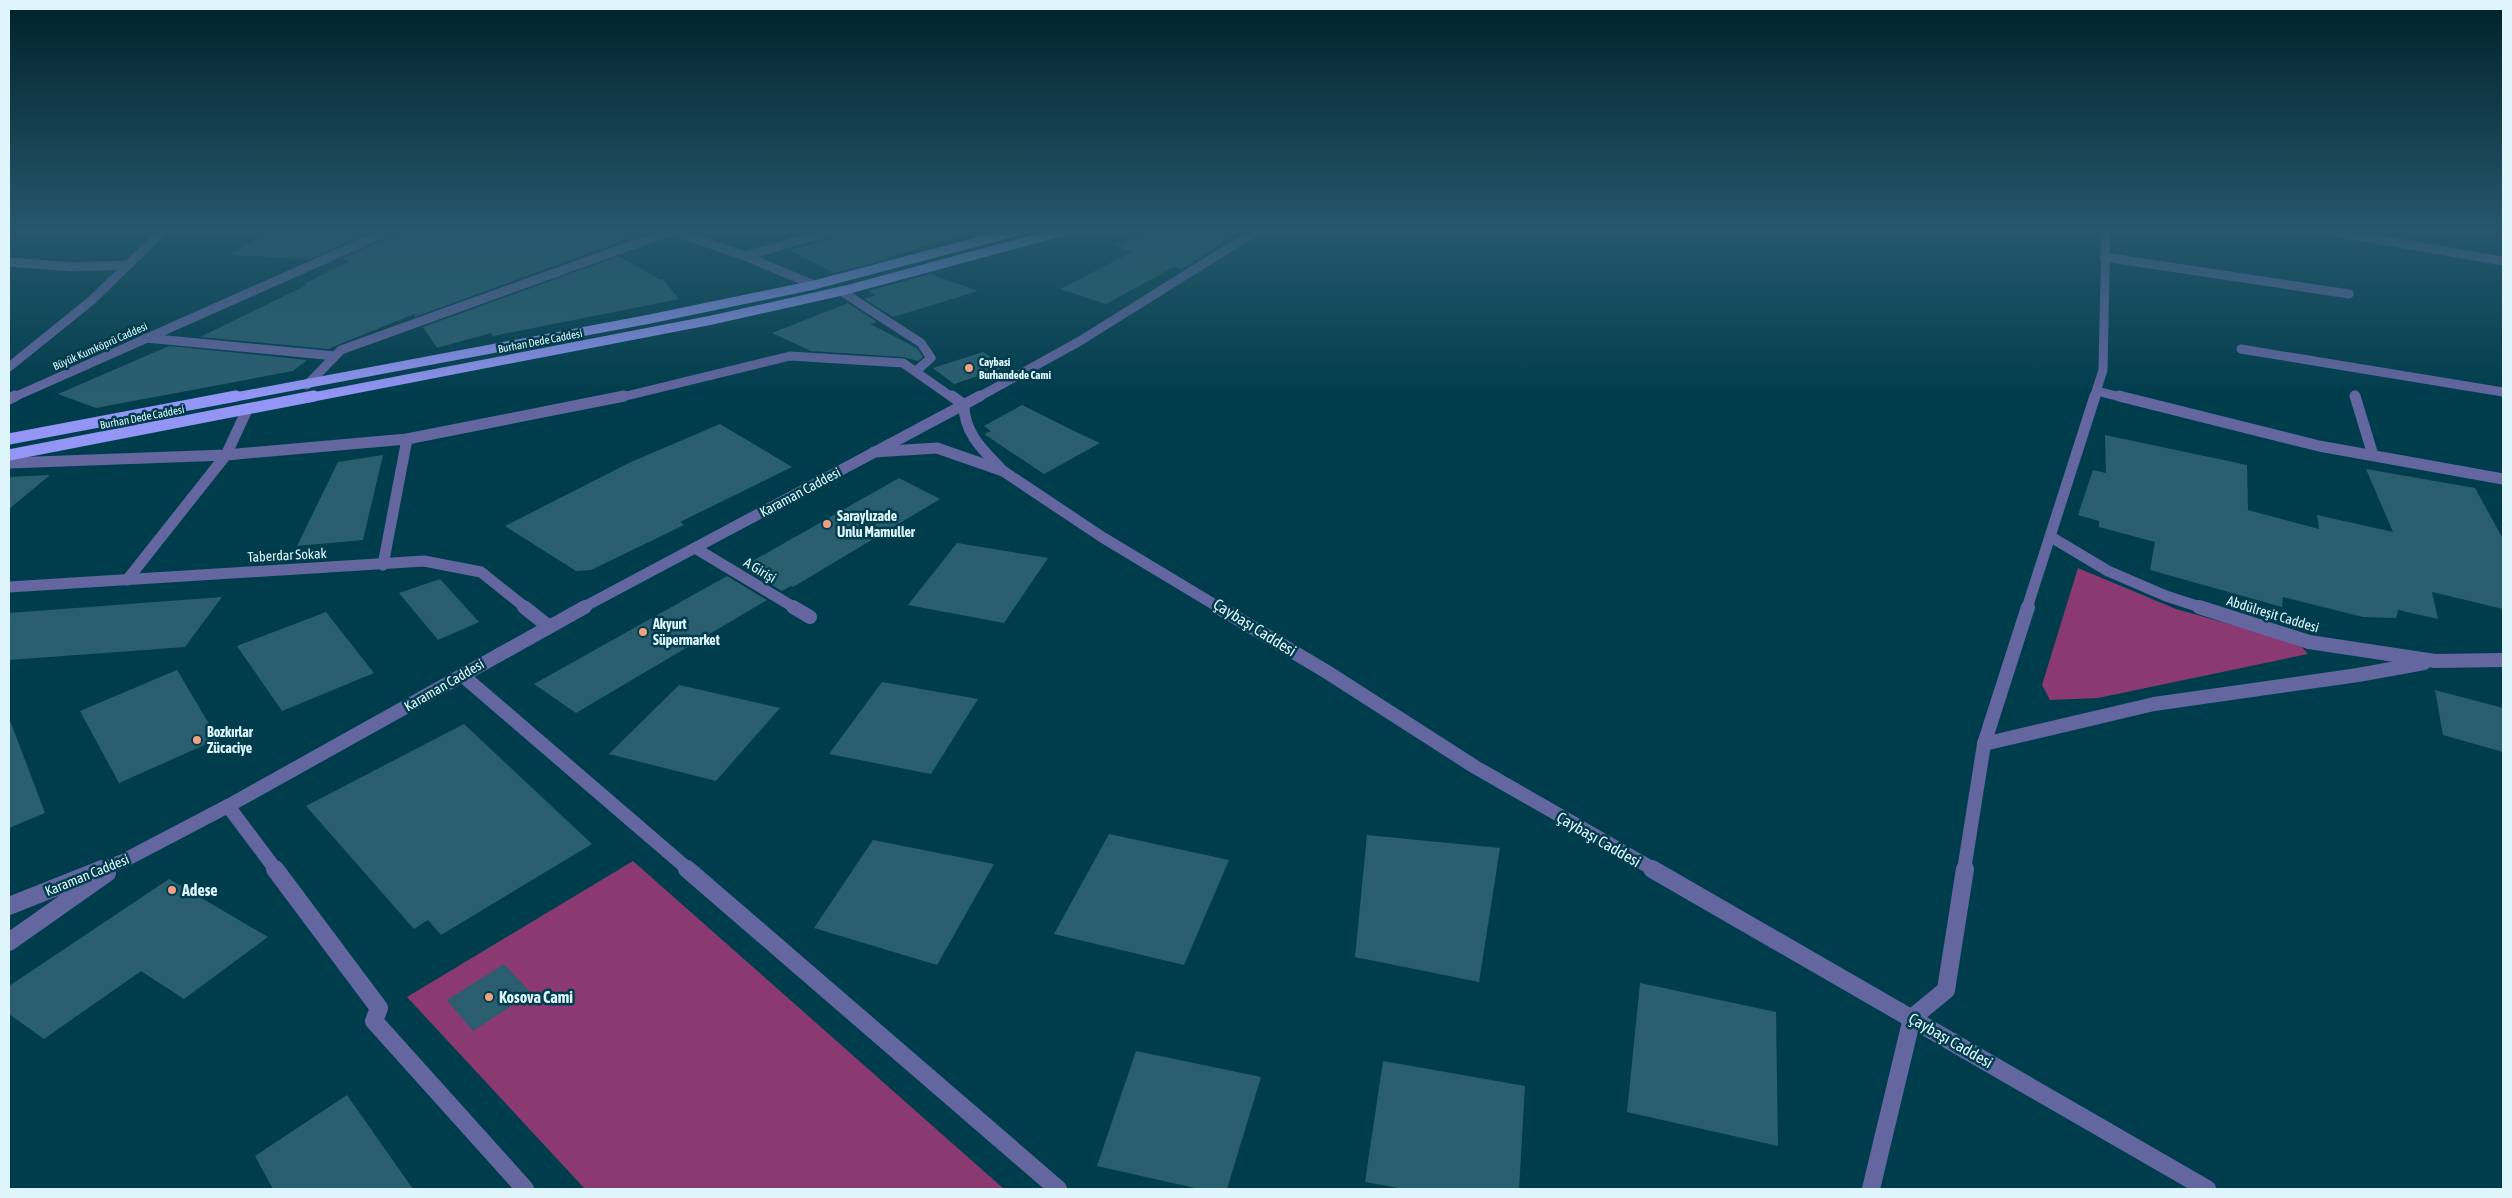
<svg xmlns="http://www.w3.org/2000/svg" width="2512" height="1198" viewBox="0 0 2512 1198" font-family="'Asap Condensed',sans-serif">
<style>
.green{fill:#8a3971}
.building{fill:#2a5e6f}
.lines{fill:none;stroke-linecap:round;stroke-linejoin:round}
.minor-far3{stroke:#6466a0;stroke-width:9}
.minor-far2{stroke:#6466a0;stroke-width:11}
.minor-far1{stroke:#6466a0;stroke-width:14}
.minor{stroke:#6466a0;stroke-width:18}
.major-far1{stroke:#9496f5;stroke-width:9}
.major{stroke:#9496f5;stroke-width:11}
.poi-dot{fill:#f2a081;stroke:#003d4c;stroke-width:2}
.labels{text-anchor:middle;stroke-width:5;stroke-linejoin:round;paint-order:stroke}
.far-street-label{font-size:11px;fill:#dff5fc;stroke:#003d4c}
.far-poi-label{font-size:11px;font-weight:bold;fill:#dff5fc;stroke:#003d4c;text-anchor:start}
.street-label{font-size:14px;fill:#dff5fc;stroke:#003d4c}
.poi-label{font-size:14px;font-weight:bold;fill:#dff5fc;stroke:#003d4c;text-anchor:start}
.near-street-label{font-size:16px;fill:#dff5fc;stroke:#003d4c}
.near-poi-label{font-size:16px;font-weight:bold;fill:#dff5fc;stroke:#003d4c;text-anchor:start}
</style>
<rect width="100%" height="100%" fill="#003d4c"/>
<g class="green">
<polygon points="2078,568 2176,609 2299,644 2308,654 2098,698 2050,700 2042,685"/>
<polygon points="633,861 1004,1189 585,1189 407,997"/>
</g>
<g class="building">
<polygon points="399,229 576,229 636,236 415,317 414,314 328,349 200,337 307,285 304,284 350,261 338,260 396,235"/>
<polygon points="844,229 962,229 963,235 885,258 889,259 834,273 790,250 840,235"/>
<polygon points="1153,229 1243,229 1191,264 1181,269 1174,267 1106,304 1060,289 1132,252 1115,245"/>
<polygon points="270,231 369,233 310,259 229,255"/>
<polygon points="619,256 660,280 663,279 679,299 493,336 491,333 437,348 423,327"/>
<polygon points="930,274 978,291 893,317 864,299 876,295 868,291"/>
<polygon points="848,303 877,322 870,324 917,348 923,357 918,361 903,357 811,351 772,333"/>
<polygon points="169,346 307,360 293,371 96,408 58,394"/>
<polygon points="983,352 1005,367 954,384 933,368"/>
<polygon points="1022,405 1080,434 1100,443 1044,474 984,434 991,431 984,426"/>
<polygon points="720,424 792,467 680,522 684,525 591,570 576,571 505,526 631,462"/>
<polygon points="2105,435 2247,465 2248,510 2319,529 2317,515 2393,532 2366,469 2475,488 2503,539 2503,609 2432,592 2438,619 2398,610 2396,618 2363,617 2283,597 2282,607 2150,570 2155,542 2099,527 2099,521 2078,515 2093,470 2106,473"/>
<polygon points="383,455 363,540 297,546 338,462"/>
<polygon points="50,475 9,509 9,477"/>
<polygon points="899,478 940,499 793,587 791,586 782,591 742,567"/>
<polygon points="957,543 1048,558 1004,623 908,605"/>
<polygon points="727,576 767,600 576,713 534,684"/>
<polygon points="440,579 479,622 438,640 399,593"/>
<polygon points="222,597 185,647 9,660 9,613"/>
<polygon points="326,612 374,673 282,711 237,646"/>
<polygon points="177,670 218,739 119,783 80,711"/>
<polygon points="882,682 978,699 931,774 829,754"/>
<polygon points="679,685 780,708 716,781 609,754"/>
<polygon points="2435,690 2503,708 2503,752 2443,735"/>
<polygon points="9,723 11,723 45,813 9,828"/>
<polygon points="464,724 592,844 441,935 428,920 414,929 306,806"/>
<polygon points="1109,834 1229,860 1184,965 1054,934"/>
<polygon points="1367,835 1500,848 1479,982 1355,957"/>
<polygon points="873,840 994,864 937,965 814,928"/>
<polygon points="169,879 268,937 184,999 141,971 44,1039 9,1014 9,986"/>
<polygon points="504,964 531,993 473,1031 447,1000"/>
<polygon points="1640,983 1776,1012 1778,1146 1627,1112"/>
<polygon points="1136,1051 1261,1077 1227,1189 1199,1189 1097,1166"/>
<polygon points="1383,1061 1525,1086 1519,1189 1404,1189 1365,1182"/>
<polygon points="347,1095 413,1189 273,1189 255,1156"/>
</g>
<g class="lines">
<g class="minor-far3">
<polyline points="641,229 666,231"/>
<polyline points="667,229 745,256 814,285"/>
<polyline points="2317,229 2503,261"/>
<polyline points="745,256 838,229"/>
<polyline points="2104,257 2349,294"/>
<polyline points="9,262 73,267 126,265"/>
<polyline points="841,291 921,343 931,358 916,371"/>
<polyline points="146,338 335,356"/>
<polyline points="2241,349 2503,392"/>
<polyline points="9,367 92,300 165,229"/>
<polyline points="307,385 341,350 671,231"/>
<polyline points="2097,391 2124,398"/>
<polyline points="2355,395 2356,398"/>
<polyline points="12,398 393,229"/>
<polyline points="618,398 790,356 903,363 953,398"/>
<polyline points="977,398 1080,341 1259,229"/>
<polyline points="2094,398 2103,370 2106,229"/>
</g>
<g class="minor-far2">
<polyline points="952,396 964,405"/>
<polyline points="2119,396 2319,446 2503,479"/>
<polyline points="2355,396 2373,455"/>
<polyline points="9,399 15,396"/>
<path d="M964 405C964 433 983 450 1001 469"/>
<polyline points="874,452 937,448 1003,471 1102,537 1220,608"/>
<polyline points="9,463 226,455 407,439 624,396"/>
<polyline points="2051,537 2108,571 2166,596 2203,608"/>
<polyline points="695,548 795,608"/>
<polyline points="383,565 407,439"/>
<polyline points="127,580 226,455 247,410"/>
<polyline points="9,587 424,561 481,572 526,608"/>
<polyline points="582,608 980,396"/>
<polyline points="2027,608 2095,396"/>
</g>
<g class="minor-far1">
<polyline points="524,607 548,626"/>
<polyline points="793,607 810,617"/>
<polyline points="1218,607 1327,672 1475,767 1655,870"/>
<polyline points="2199,607 2309,642 2435,661 2503,660"/>
<polyline points="462,675 689,870"/>
<polyline points="1984,744 2154,704 2358,675 2424,663"/>
<polyline points="228,806 276,870"/>
<polyline points="99,870 123,861 228,806 585,607"/>
<polyline points="1964,870 1984,744 2028,607"/>
</g>
<g class="minor">
<polyline points="275,869 379,1008 374,1021 525,1189"/>
<polyline points="687,869 1058,1189"/>
<polyline points="1652,869 2207,1189"/>
<polyline points="9,906 102,869"/>
<polyline points="9,942 107,873"/>
<polyline points="1871,1189 1912,1018 1946,990 1965,869"/>
</g>
<g class="major-far1">
<polyline points="230,398 650,319 814,285 1026,229"/>
<polyline points="308,398 712,320 846,290 1071,229"/>
</g>
<g class="major">
<polyline points="9,439 236,396"/>
<polyline points="9,455 314,396"/>
</g>
</g>
<linearGradient id="sky" x2="0" y2="1"><stop stop-color="#00222a"/><stop offset="0.58" stop-color="#26576c"/><stop offset="1" stop-color="#26576c" stop-opacity="0"/></linearGradient>
<rect width="2512" height="397" fill="url(#sky)"/>
<g class="poi-dot">
<circle cx="969" cy="368" r="5"/>
<circle cx="827" cy="524" r="5"/>
<circle cx="643" cy="632" r="5"/>
<circle cx="197" cy="740" r="5"/>
<circle cx="172" cy="890" r="5"/>
<circle cx="489" cy="997" r="5"/>
</g>
<g class="labels">
<g class="far-street-label">
<text transform="translate(540 341) rotate(-11)" y="4">Burhan Dede Caddesi</text>
<text transform="translate(100 346) rotate(-24)" y="4">Büyük Kumköprü Caddesi</text>
<text transform="translate(142 417) rotate(-11)" y="4">Burhan Dede Caddesi</text>
</g>
<g class="far-poi-label">
<text x="979" y="366">Caybasi<tspan x="979" dy="13">Burhandede Cami</tspan></text>
</g>
<g class="street-label">
<text transform="translate(800 492) rotate(-28)" y="5">Karaman Caddesi</text>
<text transform="translate(287 555) rotate(-3)" y="5">Taberdar Sokak</text>
<text transform="translate(760 570) rotate(31)" y="5">A Girişi</text>
<text transform="translate(2273 614) rotate(17)" y="5">Abdülreşit Caddesi</text>
<text transform="translate(444 685) rotate(-30)" y="5">Karaman Caddesi</text>
<text transform="translate(87 875) rotate(-22)" y="5">Karaman Caddesi</text>
</g>
<g class="poi-label">
<text x="837" y="521">Saraylızade<tspan x="837" dy="16">Unlu Mamuller</tspan></text>
<text x="653" y="629">Akyurt<tspan x="653" dy="16">Süpermarket</tspan></text>
<text x="207" y="737">Bozkırlar<tspan x="207" dy="16">Zücaciye</tspan></text>
</g>
<g class="near-street-label">
<text transform="translate(1255 627) rotate(32)" y="6">Çaybaşı Caddesi</text>
<text transform="translate(1599 839) rotate(30)" y="6">Çaybaşı Caddesi</text>
<text transform="translate(1951 1040) rotate(30)" y="6">Çaybaşı Caddesi</text>
</g>
<g class="near-poi-label">
<text x="182" y="896">Adese</text>
<text x="499" y="1003">Kosova Cami</text>
</g>
</g>
<rect width="2512" height="1198" fill="none" stroke="#dff5fc" stroke-width="20"/>
</svg>
